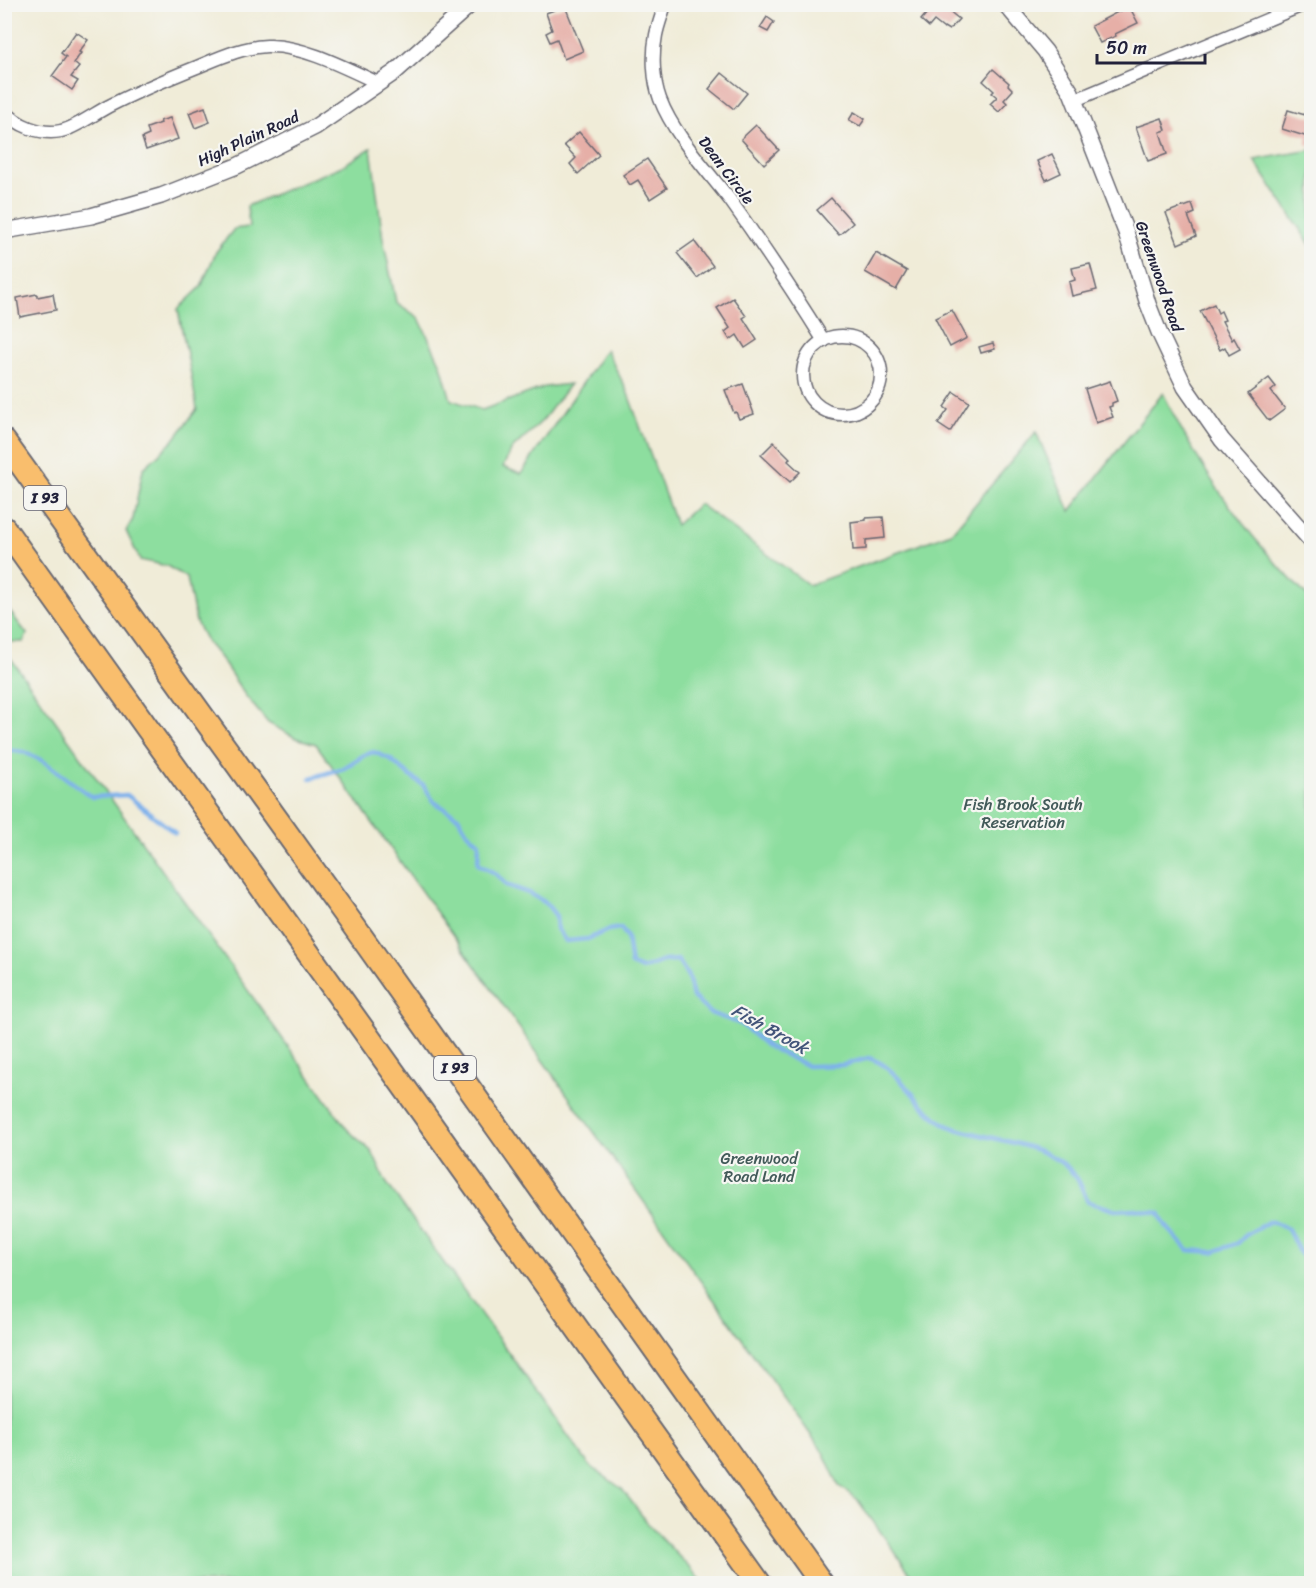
<svg xmlns="http://www.w3.org/2000/svg" width="1316" height="1588" viewBox="0 0 1316 1588" font-family="Sriracha,sans-serif">
<style>
.green{fill:#8dde9f;stroke:#58806d;stroke-width:1.5}
.lines{fill:none;stroke-linecap:round;stroke-linejoin:round}
.stream{stroke:#7eb1eb;stroke-width:4.5}
.building{fill:#e6afa7}
.minor-casing{stroke:#6a6972;stroke-width:15}
.tertiary-casing{stroke:#6a6972;stroke-width:18}
.motorway-casing{stroke:#6a6972;stroke-width:26}
.minor{stroke:#fff;stroke-width:12}
.tertiary{stroke:#fff;stroke-width:15}
.motorway{stroke:#f9be6d;stroke-width:22}
.labels{text-anchor:middle;stroke-width:4.5;stroke-linejoin:round;paint-order:stroke}
.shield{fill:#f6f6f2;stroke:#626272;stroke-width:1.5}
.shield-label{font-size:15px;font-weight:bold;fill:#22223b}
.street-label{font-size:16px;fill:#22223b;stroke:#f6f6f2}
.park-label{font-size:16px;fill:#425a59;stroke:#f6f6f2}
.water-label{font-size:18px;font-style:italic;fill:#425479;stroke:#f6f6f2}
</style>
<rect width="100%" height="100%" fill="#f6f6f2"/>
<filter id="ink" filterUnits="userSpaceOnUse"><feTurbulence type="fractalNoise" baseFrequency=".0167" numOctaves="2"/><feDisplacementMap in="SourceGraphic" scale="12" xChannelSelector="R" yChannelSelector="G"/><feConvolveMatrix kernelMatrix="1 2 1 2 8 2 1 2 1" color-interpolation-filters="sRGB"/></filter>
<filter id="wash" filterUnits="userSpaceOnUse"><feTurbulence type="fractalNoise" baseFrequency=".008" numOctaves="4" result="noise"/><feDisplacementMap in="SourceGraphic" scale="24" xChannelSelector="R" yChannelSelector="G"/><feGaussianBlur stdDeviation="1.35" result="paint"/><feColorMatrix in="noise" values="0 0 0 0 0 0 0 0 0 0 0 0 0 0 0 0 0 1.4 0 .05"/><feComposite in="paint" operator="in"/></filter>
<g filter="url(#wash)">
<rect width="100%" height="100%" fill="#f0ecd8"/>
<g class="green">
<path d="M371 148 383 239 396 302 419 318 441 365 451 400 482 410 545 387 570 384 543 420 512 449 503 467 521 474 606 349 627 391 676 525 699 504 809 585 951 533 1036 432 1070 511 1163 393C1199 470 1250 540 1311 600V1583H917L857 1499 839 1486 823 1452 316 744 296 738 268 723 245 695 221 659 206 641 196 622 187 578 167 566 140 560 126 531 133 519 143 469 173 441 197 409C192 375 184 342 178 309L201 287 216 252 234 229 249 227 247 206 342 166Z"/>
<polygon points="1311,150 1312,150 1311,246 1254,160"/>
<polygon points="4,604 27,634 24,642 11,642 5,638"/>
<polygon points="4,649 347,1129 372,1152 386,1182 589,1465 622,1489 649,1525 704,1583 5,1583"/>
</g>
<g class="lines">
<g class="stream">
<polyline points="4,750 24,752 43,761 92,797 127,795 175,833"/>
<path d="M311 778 344 768 366 754 374 752 390 759 410 776 423 785 434 802 458 817 467 832 479 843 478 864 495 873 506 885 529 893 546 903 556 916 557 929 566 941 588 939 608 930 621 928 627 937 631 965 642 969 663 961 678 960 688 976 693 997 710 1013 741 1024 768 1047 808 1066 843 1065 869 1058C874 1060 880 1062 885 1066 908 1083 920 1109 945 1124 955 1130 969 1132 980 1135 1012 1143 1055 1148 1076 1177 1081 1184 1084 1194 1088 1202L1115 1210 1135 1209 1159 1213 1166 1226 1188 1250 1213 1252 1238 1243 1246 1235 1270 1221 1288 1229 1298 1250 1307 1261 1312 1262"/>
</g>
</g>
<g id="blocks">
<g class="building">
<polygon points="935,4 947,4 950,7 948,10 959,19 949,30 944,27 943,28 934,21 929,27 921,20"/>
<polygon points="565,6 583,51 564,59 557,39 550,42 546,33 552,30 546,13"/>
<polygon points="1129,6 1138,23 1115,34 1116,36 1100,43 1091,26"/>
<polygon points="767,17 774,22 768,32 760,28"/>
<polygon points="76,32 88,40 79,52 81,53 74,63 79,67 71,77 78,81 72,90 52,76 66,57 61,53"/>
<polygon points="993,69 1009,83 1008,85 1013,90 1004,100 1007,103 999,112 990,104 997,97 992,93 994,91 983,81"/>
<polygon points="722,73 747,93 734,109 709,89"/>
<polygon points="205,107 210,122 195,128 189,113"/>
<polygon points="1288,110 1312,117 1312,146 1306,144 1308,137 1282,129"/>
<polygon points="854,112 865,119 860,126 849,120"/>
<polygon points="170,118 178,139 146,150 142,138 149,135 147,128 161,123 160,121"/>
<polygon points="1162,118 1166,130 1160,132 1167,154 1148,161 1136,127"/>
<polygon points="756,125 779,150 764,164 741,139"/>
<polygon points="579,132 599,155 578,174 570,164 576,158 564,145"/>
<polygon points="1052,154 1061,173 1046,180 1037,161"/>
<polygon points="647,159 667,188 650,199 638,180 630,185 623,175"/>
<polygon points="831,198 853,223 839,235 817,210"/>
<polygon points="1192,204 1195,213 1188,216 1196,236 1178,244 1166,213 1184,206 1184,207"/>
<polygon points="694,241 713,266 697,278 677,253"/>
<polygon points="876,253 907,271 896,290 865,272"/>
<polygon points="1090,264 1097,290 1072,296 1069,282 1075,280 1072,268"/>
<polygon points="37,294 37,297 53,294 56,310 20,317 17,298"/>
<polygon points="733,298 746,316 743,318 757,340 745,348 737,335 730,340 725,332 730,328 717,308"/>
<polygon points="1214,304 1218,313 1221,311 1225,320 1222,321 1232,340 1234,338 1240,349 1229,355 1225,347 1220,350 1200,311"/>
<polygon points="952,310 967,338 950,347 935,318"/>
<polygon points="993,343 995,349 981,353 979,347"/>
<polygon points="1269,378 1276,387 1271,391 1285,409 1269,421 1248,394"/>
<polygon points="1110,381 1117,401 1112,403 1112,406 1109,407 1113,417 1096,423 1085,389"/>
<polygon points="743,384 754,414 739,419 736,412 734,413 725,390"/>
<polygon points="954,392 969,402 950,432 938,424 948,410 944,407"/>
<polygon points="774,442 790,458 788,461 800,472 790,482 761,455"/>
<polygon points="883,517 885,538 866,540 866,549 853,550 851,522 866,520 866,518"/>
</g>
</g>
</g>
<g filter="url(#ink)">
<use href="#blocks" fill-opacity="0" stroke="#6a6972" stroke-width="1.5"/>
<g class="lines">
<g class="minor-casing">
<g id="minor">
<path d="M665 4C662 15 658 25 656 35 652 55 653 80 660 99 673 134 707 170 730 200 763 246 794 293 824 341"/>
<polyline points="1075,100 1305,4"/>
<path d="M4 110C17 126 41 135 61 131 74 129 97 112 109 106 138 91 167 79 197 67 219 58 242 47 267 46 300 44 348 69 378 83"/>
<circle cx="842" cy="375" r="39"/>
</g>
</g>
<g class="tertiary-casing">
<g id="tertiary">
<polyline points="1005,4 1045,51 1071,92 1126,232 1148,304 1159,332 1185,387 1222,440 1312,542"/>
<polyline points="4,231 91,216 161,196 237,166 315,127 395,72 471,4"/>
</g>
</g>
<g class="motorway-casing">
<g id="motorway">
<polyline points="4,441 353,925 822,1584"/>
<polyline points="4,528 760,1584"/>
</g>
</g>
<use href="#minor" class="minor"/>
<use href="#tertiary" class="tertiary"/>
<use href="#motorway" class="motorway"/>
</g>
</g>
<g class="labels">
<g class="shield">
<rect x="24" y="486" width="42" height="24" rx="4.5"/>
<rect x="434" y="1056" width="42" height="24" rx="4.5"/>
</g>
<g class="shield-label">
<text x="45" y="503">I 93</text>
<text x="455" y="1073">I 93</text>
</g>
<g class="street-label">
<text transform="translate(248 138) rotate(-25)" y="6">High Plain Road</text>
<text transform="translate(727 170) rotate(53)" y="6">Dean Circle</text>
<text transform="translate(1160 276) rotate(71)" y="6">Greenwood Road</text>
</g>
<g class="park-label">
<text x="1023" y="810">Fish Brook South<tspan x="1023" dy="18">Reservation</tspan></text>
<text x="759" y="1164">Greenwood<tspan x="759" dy="18">Road Land</tspan></text>
</g>
<g class="water-label">
<text transform="translate(770 1029) rotate(29)" y="6">Fish Brook</text>
</g>
</g>
<rect width="1316" height="1588" fill="none" stroke="#f6f6f2" stroke-width="24"/>
<path d="M1097 54v9h108v-9" fill="none" stroke="#22223b" stroke-width="3"/>
<text x="1106" y="54" font-size="18" fill="#22223b" stroke="#f6f6f2" stroke-width="4.5" paint-order="stroke">50 m</text>
</svg>
